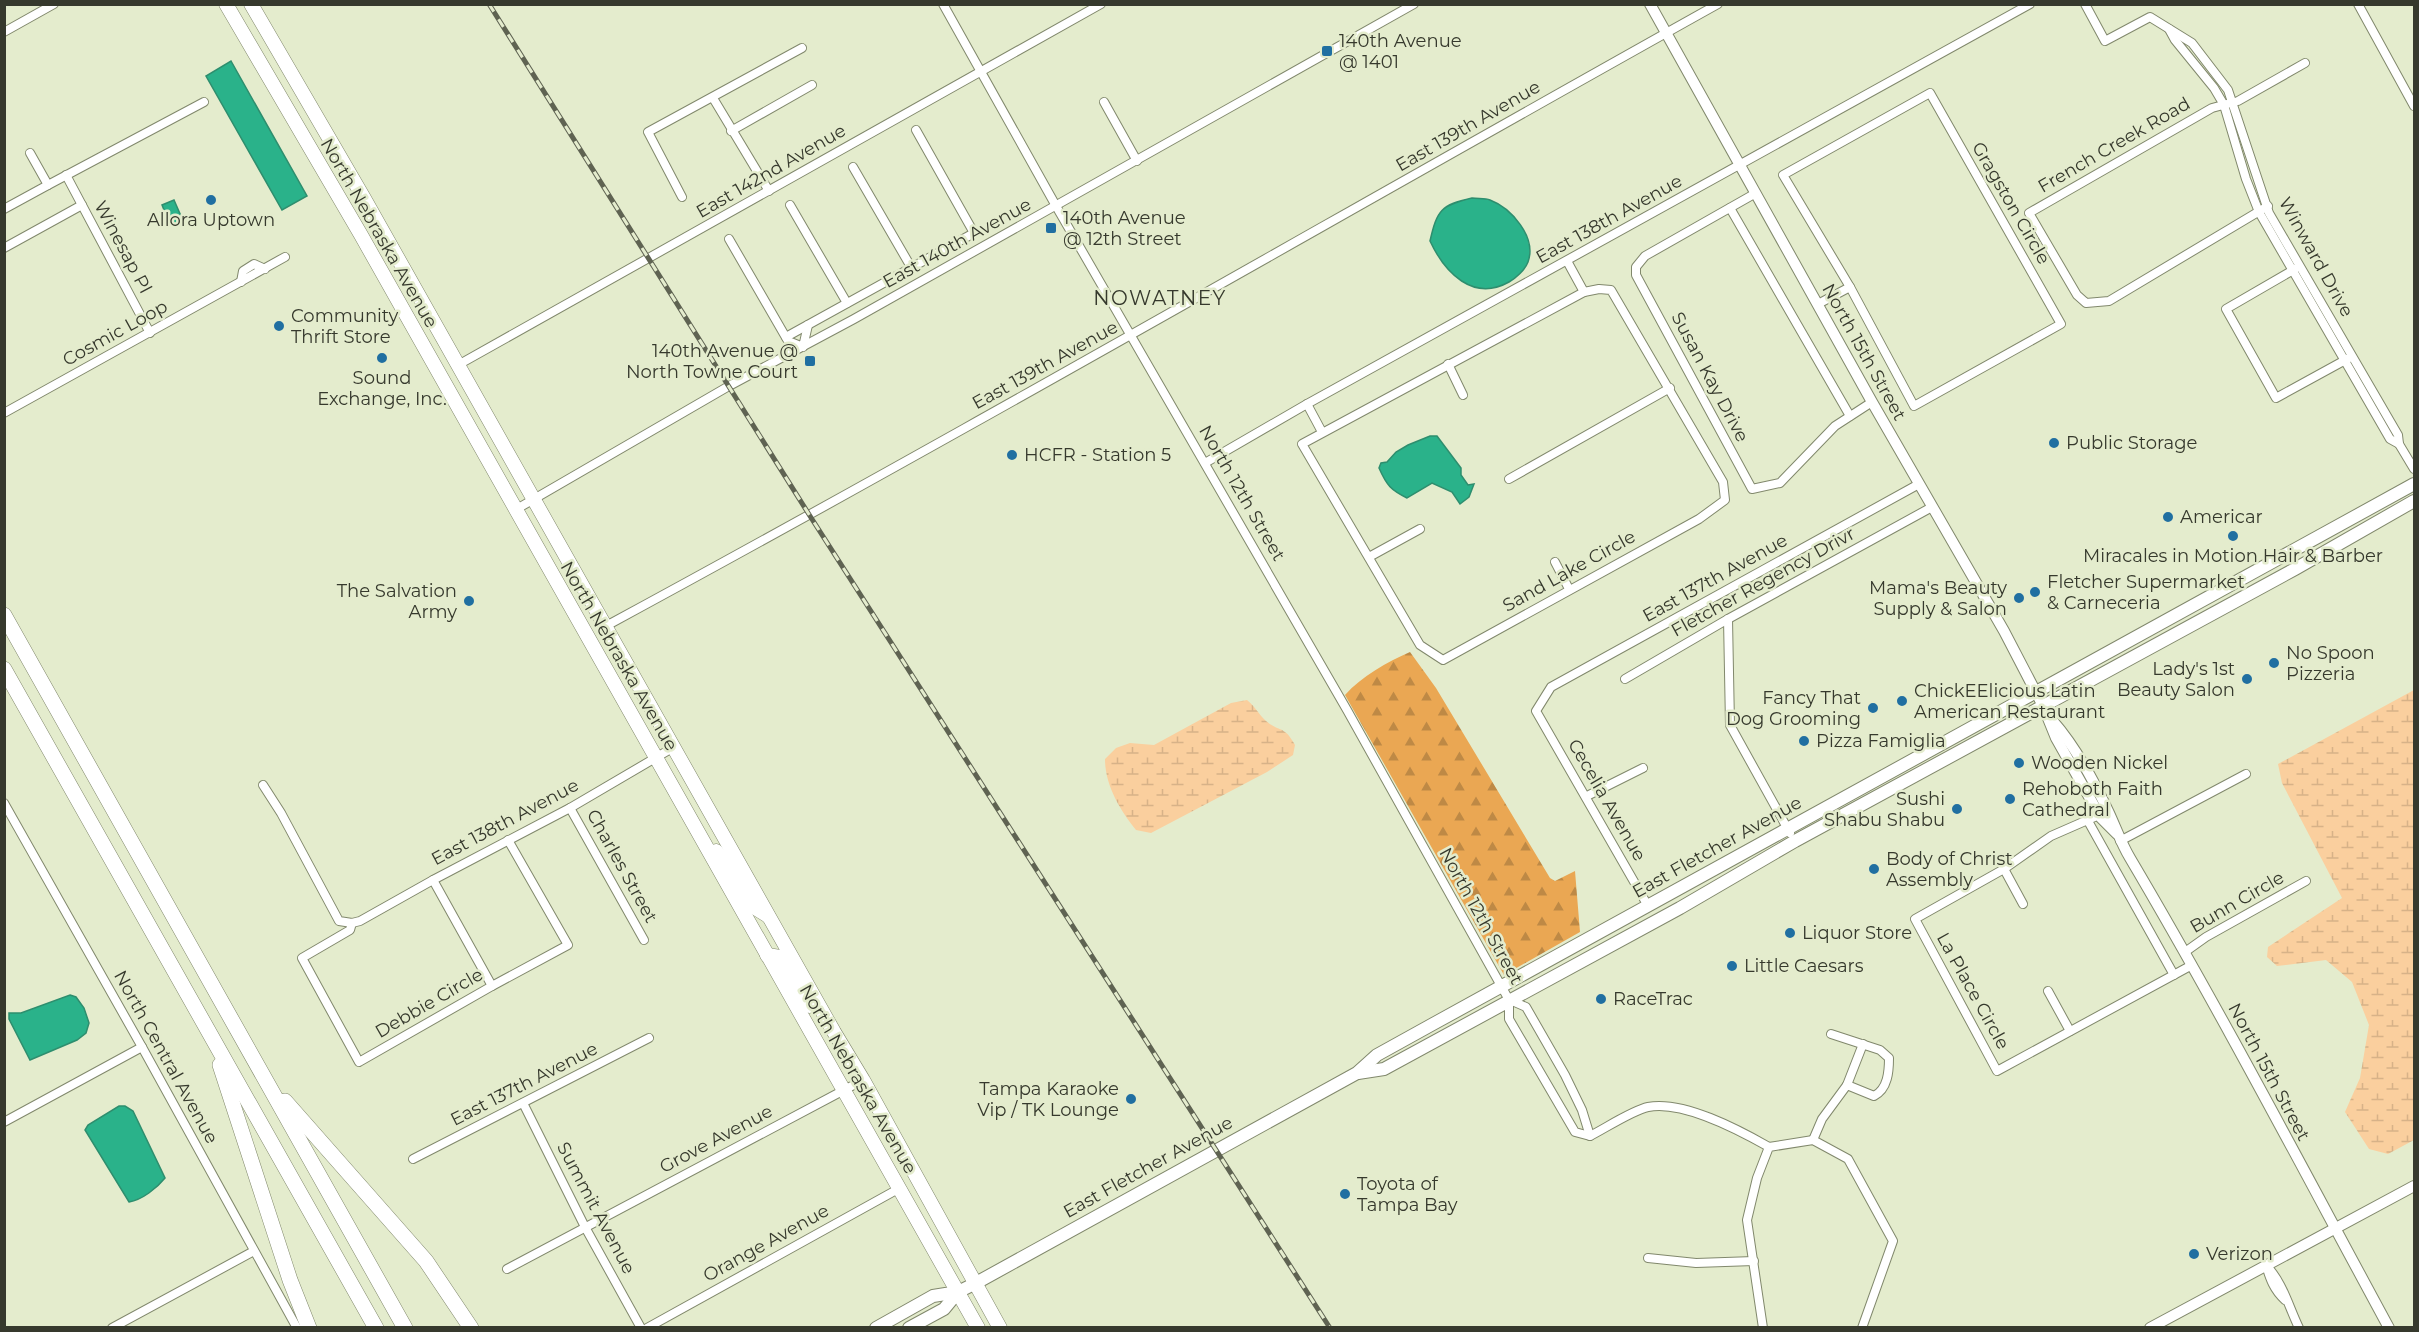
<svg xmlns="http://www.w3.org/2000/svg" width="2419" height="1332" viewBox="0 0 2419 1332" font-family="Montserrat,sans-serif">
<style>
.forest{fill:url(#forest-firs)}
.wetland{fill:url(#wetland-marsh)}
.water{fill:#2ab28a;stroke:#2e8e6e;stroke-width:1.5}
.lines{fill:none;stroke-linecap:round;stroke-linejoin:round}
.minor-casing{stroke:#81886c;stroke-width:10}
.tertiary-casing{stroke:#81886c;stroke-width:12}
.secondary-casing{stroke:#81886c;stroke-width:14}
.primary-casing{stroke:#81886c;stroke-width:15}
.motorway-casing{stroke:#81886c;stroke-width:16}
.minor{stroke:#fff;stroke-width:8}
.tertiary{stroke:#fff;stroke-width:10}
.secondary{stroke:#fff;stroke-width:12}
.primary{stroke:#fff;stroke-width:14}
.motorway{stroke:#fff;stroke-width:15}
.rail-casing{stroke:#5f6352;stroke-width:5}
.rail{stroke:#e4eccd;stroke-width:3;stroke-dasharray:9;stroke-linecap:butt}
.poi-dot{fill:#206fa1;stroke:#e4eccd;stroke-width:2}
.labels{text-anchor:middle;stroke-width:5;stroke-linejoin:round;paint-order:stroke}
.poi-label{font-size:18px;fill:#36392d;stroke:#e4eccd;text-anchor:start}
.street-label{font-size:18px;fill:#36392d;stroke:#e4eccd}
.neighbourhood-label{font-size:20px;letter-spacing:1.5px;fill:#36392d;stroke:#e4eccd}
</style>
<defs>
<pattern id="forest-firs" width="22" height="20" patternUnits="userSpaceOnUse" patternTransform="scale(1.5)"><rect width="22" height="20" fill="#eaa753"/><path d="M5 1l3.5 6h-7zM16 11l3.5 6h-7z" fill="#be8945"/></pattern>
<pattern id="wetland-marsh" width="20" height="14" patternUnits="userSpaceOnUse" patternTransform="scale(1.5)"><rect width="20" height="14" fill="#facf9e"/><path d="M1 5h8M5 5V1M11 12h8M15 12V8" fill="none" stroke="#d7b288"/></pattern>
</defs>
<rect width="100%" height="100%" fill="#e4eccd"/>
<path class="forest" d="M1410 652 1436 688 1550 878 1555 881 1575 871 1580 932 1504 975 1345 695C1362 676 1387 662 1410 652Z"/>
<g class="wetland">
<polygon points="2414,690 2414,1140 2388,1154 2369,1149 2345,1112 2360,1078 2369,1025 2352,982 2326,960 2277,966 2267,957 2268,947 2342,898 2282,783 2278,764"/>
<path d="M1247 700C1255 706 1259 715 1266 721 1280 733 1284 725 1295 745L1293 755 1267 772 1151 833 1136 830C1120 810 1105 785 1105 759L1116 748 1130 743 1154 745 1231 703Z"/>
</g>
<g class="water">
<polygon points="231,61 307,196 282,210 206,76"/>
<path d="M1472 198C1478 199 1485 198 1490 200 1511 208 1537 237 1528 262 1525 270 1516 278 1509 282 1473 302 1445 273 1430 241 1437 210 1441 205 1472 198Z"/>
<polygon points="174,200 184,223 176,227 172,224 167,227 160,212 164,210 162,205"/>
<path d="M1430 436H1437L1461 468V475L1468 485 1474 484 1469 497 1460 504 1452 492 1432 483 1407 498C1391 490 1387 486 1379 468L1381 463 1387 462 1396 452 1408 445Z"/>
<polygon points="70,995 76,997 84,1008 89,1023 86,1033 77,1040 30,1060 9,1019 9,1013 21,1013"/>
<path d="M119 1106H125L133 1111 165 1178C157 1188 142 1200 129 1202L85 1130 88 1125Z"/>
</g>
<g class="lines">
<g class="minor-casing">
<g id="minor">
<polyline points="943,4 1056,206 1347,710 1509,1000"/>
<polyline points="2085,4 2105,41 2150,17 2192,43 2228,90 2269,213 2398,435 2399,444 2414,469"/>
<polyline points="2358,4 2414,106"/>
<polyline points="2169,29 2175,40 2214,88 2224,105 2246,179 2259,212 2390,439 2399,444"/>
<polyline points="4,32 54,4"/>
<polygon points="1930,93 2061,324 1914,406 1850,287 1783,175"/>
<polyline points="713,98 769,191"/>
<polyline points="1104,102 1137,161"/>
<polyline points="731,131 812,85"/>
<polyline points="30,153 48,185 204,102"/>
<polyline points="853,167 911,267"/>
<polyline points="66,175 150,333"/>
<polyline points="1756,193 1645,256 1636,267 1636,275 1752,489 1780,483 1835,426 1872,402"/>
<polyline points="682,197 648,132 802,48"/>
<polyline points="790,205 847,303"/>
<polyline points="2268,206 2109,301 2086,303 2077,295 2029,213 2212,108 2238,101 2305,63"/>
<polyline points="1730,208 1850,416"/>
<polyline points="4,209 48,185"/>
<polyline points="729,239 788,341 803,347 808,325"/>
<polyline points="4,248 82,205"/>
<polyline points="1567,261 1584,292"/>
<polyline points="2295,269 2226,309 2276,398 2349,358"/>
<polyline points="241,282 243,271 254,264 265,269"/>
<polygon points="1599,289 1611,290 1723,482 1725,500 1699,519 1443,660 1420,645 1302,444 1584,292"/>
<polyline points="1818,304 1850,287"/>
<polyline points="786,337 974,233 916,130"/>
<polyline points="1448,364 1463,395"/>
<polyline points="458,365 1101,4"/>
<polyline points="1307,404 1322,432"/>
<polyline points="4,413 285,257"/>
<polyline points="1205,463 1307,404 2030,4"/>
<polyline points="1509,479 1670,388"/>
<polyline points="515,510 729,386 854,319 1414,4"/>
<polyline points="1369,557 1420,529"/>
<polyline points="1555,562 1569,589"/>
<polyline points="1728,619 1730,725 1790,833"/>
<path d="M606 626C979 424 1347 211 1718 4"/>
<polyline points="1625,679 1728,619 1932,507"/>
<polyline points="263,785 281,813 339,921 352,923 360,921 433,880 570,808 674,747"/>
<polyline points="1587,796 1643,768"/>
<polyline points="4,803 142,1047 297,1328"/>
<polyline points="570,808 644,940"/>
<polyline points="2099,815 2051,836 2004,869 1915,919 1997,1071 2192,965"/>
<polyline points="2088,821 2174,975"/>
<polyline points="2120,841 2246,774"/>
<polyline points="2004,869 2023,904"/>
<polyline points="433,880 492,986"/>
<polyline points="1648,906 1536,711 1551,687 1919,484"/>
<polyline points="352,923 350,930 302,958 359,1062 492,986 568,945 508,840"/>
<polyline points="2185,952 2206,937 2306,881"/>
<polyline points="2048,991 2070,1031"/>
<path d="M1509 1000V1019L1575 1132 1590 1136C1604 1129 1633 1110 1648 1107 1683 1100 1739 1130 1769 1147"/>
<polyline points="1510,1000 1526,1007 1565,1075 1582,1110 1590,1136"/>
<polyline points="1847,1085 1863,1044"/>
<polyline points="523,1103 585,1227 641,1328"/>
<polyline points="4,1122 142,1047"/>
<path d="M1813 1140 1822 1119 1847 1085 1874 1096C1888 1089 1889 1071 1889 1058L1880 1050 1831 1034"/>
<polyline points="413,1159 649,1038"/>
<polyline points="1648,1258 1696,1263 1754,1261"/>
<polyline points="507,1269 863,1080"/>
<path d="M2285 1300C2274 1290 2270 1279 2266 1265 2283 1283 2288 1305 2299 1328"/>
<polyline points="112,1328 254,1251"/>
<polyline points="647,1328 900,1188"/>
<polyline points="1763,1328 1747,1220 1757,1178 1769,1147 1813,1140 1848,1159 1893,1241 1862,1328"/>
</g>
</g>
<g class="tertiary-casing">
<g id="tertiary">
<polyline points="1650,4 1872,402 2004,631 2043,706 2056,738 2101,818 2117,834"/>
<path d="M2052 720C2075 746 2094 781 2109 813 2116 828 2121 843 2130 858 2221 1012 2304 1171 2389 1328"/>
<polyline points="2150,1328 2414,1186"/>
</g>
</g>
<g class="secondary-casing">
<g id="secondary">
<polyline points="1358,1073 1384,1069 1680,908 1795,841 2295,569 2414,501"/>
<polyline points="876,1328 933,1296 958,1292 976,1283 1357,1073 1377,1055 1433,1024 2414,484"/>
<polyline points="909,1328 944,1309 958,1292"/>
</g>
</g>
<g class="primary-casing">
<g id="primary">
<polyline points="226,4 361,235 978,1328"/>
<polyline points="251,4 365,200 834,1032 863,1080 1000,1328"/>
<polyline points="716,851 734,873 752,906 768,916"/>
<polyline points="767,955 780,957 810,1006"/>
</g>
</g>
<g class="motorway-casing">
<g id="motorway">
<polyline points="4,615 405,1328"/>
<polyline points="4,669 376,1328"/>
<polyline points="220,1065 290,1280 309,1328"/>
<polyline points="285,1101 426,1261 471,1328"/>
</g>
</g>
<use href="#minor" class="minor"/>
<use href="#tertiary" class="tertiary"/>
<use href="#secondary" class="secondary"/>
<use href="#primary" class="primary"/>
<use href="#motorway" class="motorway"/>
<g class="rail-casing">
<polyline id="rail" points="489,4 810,516 1330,1328"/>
</g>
<use href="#rail" class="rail"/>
</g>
<g class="poi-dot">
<rect x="1321" y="45" width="12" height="12" rx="3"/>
<circle cx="211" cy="200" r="6"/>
<rect x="1045" y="222" width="12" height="12" rx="3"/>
<circle cx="279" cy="326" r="6"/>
<circle cx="382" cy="358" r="6"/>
<rect x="804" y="355" width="12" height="12" rx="3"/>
<circle cx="2054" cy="443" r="6"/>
<circle cx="1012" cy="455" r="6"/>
<circle cx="2168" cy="517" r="6"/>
<circle cx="2233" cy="536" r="6"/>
<circle cx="2035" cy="592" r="6"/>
<circle cx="2019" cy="598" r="6"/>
<circle cx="469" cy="601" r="6"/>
<circle cx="2274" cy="663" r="6"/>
<circle cx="2247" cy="679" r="6"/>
<circle cx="1902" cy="701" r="6"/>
<circle cx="1873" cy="708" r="6"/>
<circle cx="1804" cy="741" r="6"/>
<circle cx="2019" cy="763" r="6"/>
<circle cx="2010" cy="799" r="6"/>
<circle cx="1957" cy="809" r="6"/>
<circle cx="1874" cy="869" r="6"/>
<circle cx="1790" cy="933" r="6"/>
<circle cx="1732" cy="966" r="6"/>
<circle cx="1601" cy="999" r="6"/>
<circle cx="1131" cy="1099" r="6"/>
<circle cx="1345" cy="1194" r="6"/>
<circle cx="2194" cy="1254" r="6"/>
</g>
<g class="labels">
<g class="poi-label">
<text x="1339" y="47">140th Avenue<tspan x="1339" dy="21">@ 1401</tspan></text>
<text x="1063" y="224">140th Avenue<tspan x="1063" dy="21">@ 12th Street</tspan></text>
<text x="211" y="226" text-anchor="middle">Allora Uptown</text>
<text x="291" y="322">Community<tspan x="291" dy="21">Thrift Store</tspan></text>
<text x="798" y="357" text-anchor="end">140th Avenue @<tspan x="798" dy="21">North Towne Court</tspan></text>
<text x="382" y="384" text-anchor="middle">Sound<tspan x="382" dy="21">Exchange, Inc.</tspan></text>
<text x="2066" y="449">Public Storage</text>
<text x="1024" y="461">HCFR - Station 5</text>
<text x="2180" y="523">Americar</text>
<text x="2233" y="562" text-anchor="middle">Miracales in Motion Hair &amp; Barber</text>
<text x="2047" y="588">Fletcher Supermarket<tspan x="2047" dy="21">&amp; Carneceria</tspan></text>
<text x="2007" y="594" text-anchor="end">Mama's Beauty<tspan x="2007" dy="21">Supply &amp; Salon</tspan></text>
<text x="457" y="597" text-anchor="end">The Salvation<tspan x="457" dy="21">Army</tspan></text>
<text x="2286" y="659">No Spoon<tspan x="2286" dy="21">Pizzeria</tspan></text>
<text x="2235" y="675" text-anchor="end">Lady's 1st<tspan x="2235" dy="21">Beauty Salon</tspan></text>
<text x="1914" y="697">ChickEElicious Latin<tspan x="1914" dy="21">American Restaurant</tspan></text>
<text x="1861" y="704" text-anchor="end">Fancy That<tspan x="1861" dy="21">Dog Grooming</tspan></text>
<text x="1816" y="747">Pizza Famiglia</text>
<text x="2031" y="769">Wooden Nickel</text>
<text x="2022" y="795">Rehoboth Faith<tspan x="2022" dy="21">Cathedral</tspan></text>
<text x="1945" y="805" text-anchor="end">Sushi<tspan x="1945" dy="21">Shabu Shabu</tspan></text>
<text x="1886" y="865">Body of Christ<tspan x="1886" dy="21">Assembly</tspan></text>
<text x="1802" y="939">Liquor Store</text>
<text x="1744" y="972">Little Caesars</text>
<text x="1613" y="1005">RaceTrac</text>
<text x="1119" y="1095" text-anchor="end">Tampa Karaoke<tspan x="1119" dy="21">Vip / TK Lounge</tspan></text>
<text x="1357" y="1190">Toyota of<tspan x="1357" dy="21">Tampa Bay</tspan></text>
<text x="2206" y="1260">Verizon</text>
</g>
<g class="street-label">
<text transform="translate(1468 126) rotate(-30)" y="6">East 139th Avenue</text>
<text transform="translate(2114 145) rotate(-30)" y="6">French Creek Road</text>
<text transform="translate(771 171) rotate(-30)" y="6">East 142nd Avenue</text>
<text transform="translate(2011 203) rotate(60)" y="6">Gragston Circle</text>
<text transform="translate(1609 219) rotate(-29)" y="6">East 138th Avenue</text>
<text transform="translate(379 233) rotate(60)" y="6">North Nebraska Avenue</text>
<text transform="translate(957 243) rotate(-29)" y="6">East 140th Avenue</text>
<text transform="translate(123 247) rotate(62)" y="6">Winesap Pl</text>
<text transform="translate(2316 257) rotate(61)" y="6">Winward Drive</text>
<text transform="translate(115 333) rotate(-29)" y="6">Cosmic Loop</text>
<text transform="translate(1864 352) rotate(61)" y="6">North 15th Street</text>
<text transform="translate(1045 365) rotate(-29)" y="6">East 139th Avenue</text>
<text transform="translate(1710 377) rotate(62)" y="6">Susan Kay Drive</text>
<text transform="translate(1242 493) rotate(60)" y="6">North 12th Street</text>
<text transform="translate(1569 571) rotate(-29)" y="6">Sand Lake Circle</text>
<text transform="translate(1715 578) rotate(-29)" y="6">East 137th Avenue</text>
<text transform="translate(1763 582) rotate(-29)" y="6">Fletcher Regency Drivr</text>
<text transform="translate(619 656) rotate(60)" y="6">North Nebraska Avenue</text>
<text transform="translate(1607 800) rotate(60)" y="6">Cecelia Avenue</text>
<text transform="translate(505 822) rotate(-28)" y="6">East 138th Avenue</text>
<text transform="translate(1717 847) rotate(-29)" y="6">East Fletcher Avenue</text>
<text transform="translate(622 866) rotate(61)" y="6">Charles Street</text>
<text transform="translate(2237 902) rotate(-30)" y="6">Bunn Circle</text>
<text transform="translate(1481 916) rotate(61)" y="6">North 12th Street</text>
<text transform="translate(1973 991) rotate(61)" y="6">La Place Circle</text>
<text transform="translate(429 1003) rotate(-30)" y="6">Debbie Circle</text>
<text transform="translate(166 1057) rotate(61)" y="6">North Central Avenue</text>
<text transform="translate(2269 1072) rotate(62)" y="6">North 15th Street</text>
<text transform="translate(858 1079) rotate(60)" y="6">North Nebraska Avenue</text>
<text transform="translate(524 1084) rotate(-27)" y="6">East 137th Avenue</text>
<text transform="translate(716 1139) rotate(-28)" y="6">Grove Avenue</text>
<text transform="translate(1148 1167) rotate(-29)" y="6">East Fletcher Avenue</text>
<text transform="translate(596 1208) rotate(62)" y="6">Summit Avenue</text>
<text transform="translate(766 1243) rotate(-29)" y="6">Orange Avenue</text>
</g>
<g class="neighbourhood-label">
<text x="1160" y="305">NOWATNEY</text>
</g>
</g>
<rect width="2419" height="1332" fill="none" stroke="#36392d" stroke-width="12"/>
</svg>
